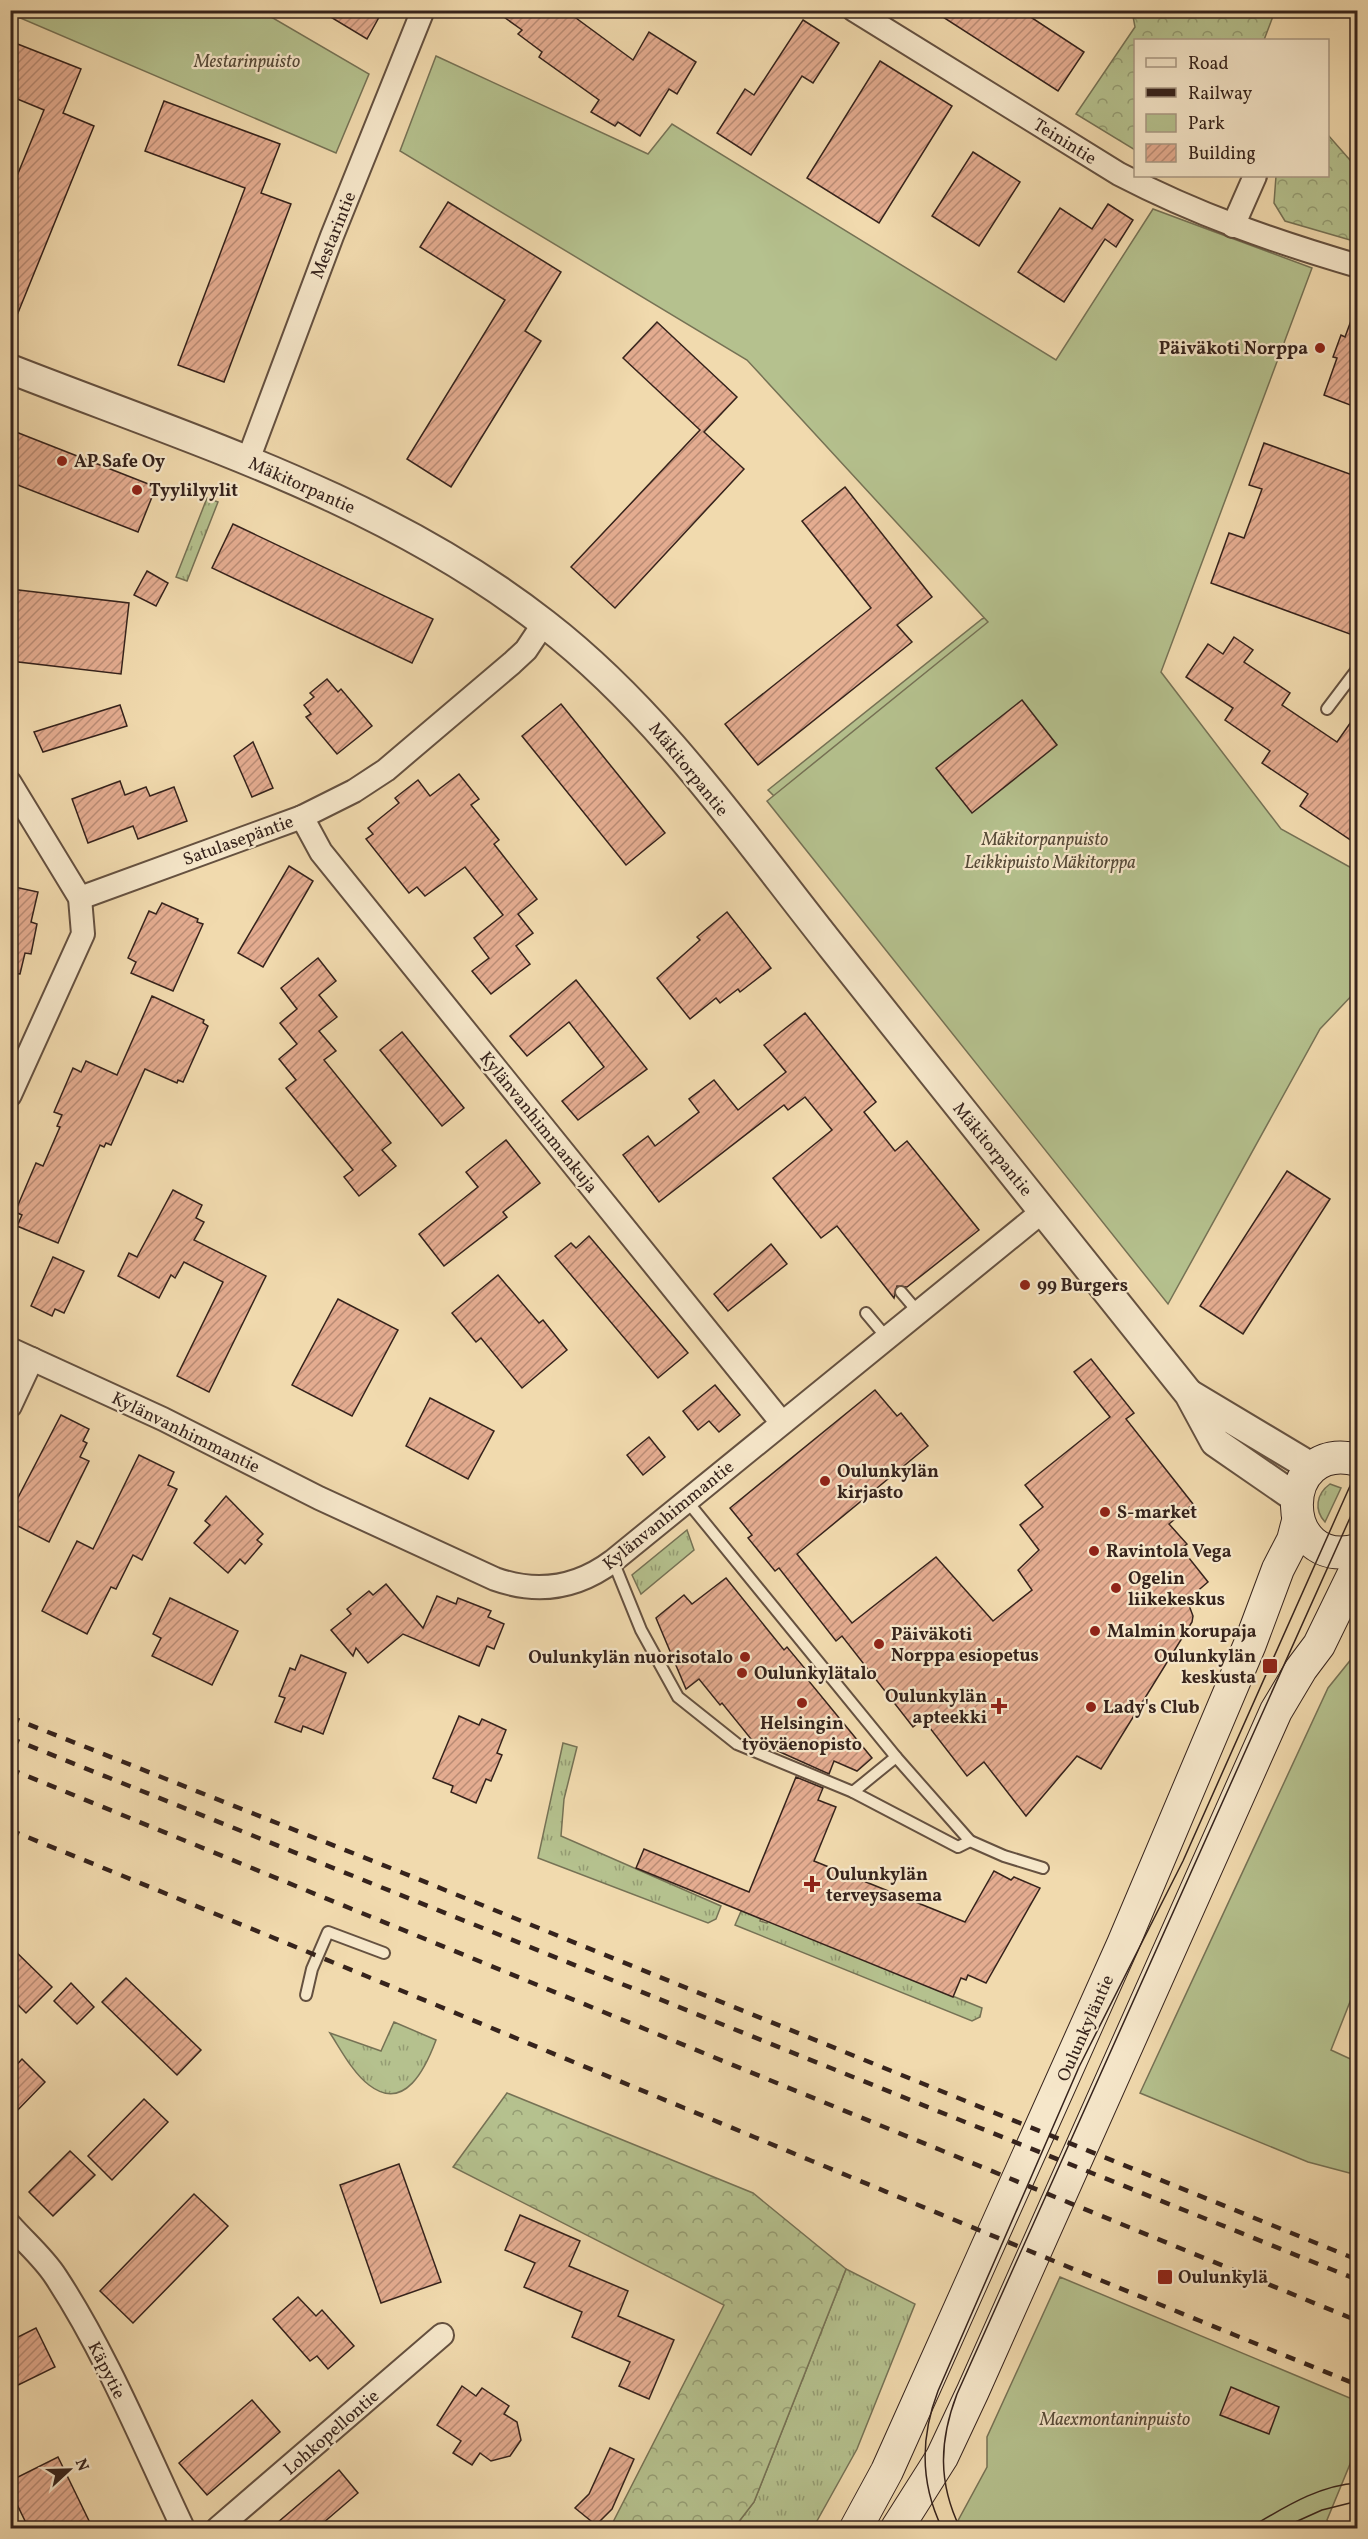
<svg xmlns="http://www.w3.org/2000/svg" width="1368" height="2539" viewBox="0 0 1368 2539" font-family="Vollkorn,serif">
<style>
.grass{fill:url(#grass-tufts);stroke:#767255;stroke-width:1.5}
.forest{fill:url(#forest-crowns);stroke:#767255;stroke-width:1.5}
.green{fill:#b5c18e;stroke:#767255;stroke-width:1.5}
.building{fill:url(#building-hatch);stroke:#36231c;stroke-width:1.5}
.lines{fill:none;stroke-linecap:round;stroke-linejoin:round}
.service-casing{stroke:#655140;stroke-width:14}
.minor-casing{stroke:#655140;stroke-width:26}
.tertiary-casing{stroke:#655140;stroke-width:32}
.secondary-casing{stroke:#36231c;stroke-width:34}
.service{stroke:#f6e7ca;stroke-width:10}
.minor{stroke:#f6e7ca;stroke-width:22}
.tertiary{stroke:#f6e7ca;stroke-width:28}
.secondary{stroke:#f6e7ca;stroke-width:32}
.tram{stroke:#36231c;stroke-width:1.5}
.rail{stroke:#36231c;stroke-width:4.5;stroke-dasharray:10 10;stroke-linecap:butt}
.poi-dot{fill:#8f2418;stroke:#f6e7ca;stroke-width:2}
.labels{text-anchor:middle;stroke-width:4.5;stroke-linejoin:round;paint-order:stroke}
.park-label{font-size:18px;font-style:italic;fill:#564a38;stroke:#f6e7ca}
.street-label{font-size:18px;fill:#36231c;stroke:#f6e7ca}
.poi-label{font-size:18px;font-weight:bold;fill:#36231c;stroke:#f6e7ca;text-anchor:start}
</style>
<defs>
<pattern id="grass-tufts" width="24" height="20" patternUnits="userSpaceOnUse" patternTransform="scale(1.5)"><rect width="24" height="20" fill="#b5c18e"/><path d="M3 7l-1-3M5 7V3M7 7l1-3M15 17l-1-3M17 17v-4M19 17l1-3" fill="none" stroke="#949c73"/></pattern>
<pattern id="forest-crowns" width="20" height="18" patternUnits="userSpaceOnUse" patternTransform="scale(1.5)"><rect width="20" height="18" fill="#b5c18e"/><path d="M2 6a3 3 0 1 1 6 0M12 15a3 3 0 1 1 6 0" fill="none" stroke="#949c73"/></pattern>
<pattern id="building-hatch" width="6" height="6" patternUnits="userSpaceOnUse" patternTransform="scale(1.5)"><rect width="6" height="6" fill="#e4ac90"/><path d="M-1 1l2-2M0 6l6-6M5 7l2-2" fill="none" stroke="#ba8c75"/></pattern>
</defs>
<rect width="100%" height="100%" fill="#f1daae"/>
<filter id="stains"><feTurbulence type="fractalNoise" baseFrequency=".00333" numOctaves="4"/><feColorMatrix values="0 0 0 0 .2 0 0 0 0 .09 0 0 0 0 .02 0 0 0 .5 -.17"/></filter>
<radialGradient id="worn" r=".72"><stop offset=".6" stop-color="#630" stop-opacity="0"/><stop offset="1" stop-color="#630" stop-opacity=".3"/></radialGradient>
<g class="grass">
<polygon points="207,498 218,502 187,581 176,577"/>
<polygon points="1000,611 1012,617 778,800 768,790 982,619"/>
<path d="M1330 1484 1341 1488 1325 1522C1314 1510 1316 1494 1330 1484Z"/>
<polygon points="687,1530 694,1550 641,1594 632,1575"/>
<polygon points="563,1743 577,1747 564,1799 561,1836 721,1906 716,1919 708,1923 538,1858"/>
<polygon points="742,1909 761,1917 760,1921 767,1923 768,1921 982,2008 980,2017 972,2021 735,1925"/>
<path d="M394 2022 436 2040C426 2067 405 2113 369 2085 353 2073 341 2050 330 2033L381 2051Z"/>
<polygon points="846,2269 915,2304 857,2449 813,2528 734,2528 754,2502"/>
</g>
<g class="forest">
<polygon points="1132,11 1132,10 1275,11 1264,40 1136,40 1135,150 1076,114 1135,27"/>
<polygon points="1328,135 1357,168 1357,242 1285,221 1274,203 1276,176 1328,176"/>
<polygon points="507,2093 753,2193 846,2269 754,2502 734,2528 610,2528 724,2305 453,2167"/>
</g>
<g class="green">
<polygon points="11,10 261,11 369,74 336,153 11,14"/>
<polygon points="436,56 648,154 672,124 1056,360 1153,209 1312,268 1161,672 1281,829 1357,871 1357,990 1320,1029 1168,1304 767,801 988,622 747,360 400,151"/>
<polygon points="1357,1652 1357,1984 1331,2050 1357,2062 1357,2175 1308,2162 1140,2093 1328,1688"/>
<polygon points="1060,2277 1357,2401 1357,2447 1327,2520 1333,2528 954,2528 987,2467 987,2437"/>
</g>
<g class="building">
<polygon points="319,10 383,10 367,39"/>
<polygon points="494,10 565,10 633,60 649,32 696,62 677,94 669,89 640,136 618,122 615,126 591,112 599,100 539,57 542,52 518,34 522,30"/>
<polygon points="932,10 1020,10 1084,52 1058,91"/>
<polygon points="803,20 839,43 813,83 802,76 751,155 717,133 745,89 754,95"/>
<polygon points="10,41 81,69 63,113 94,126 11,330 10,193 44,110 10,96"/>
<polygon points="880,61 952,106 879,223 807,178"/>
<polygon points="164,101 280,144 261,193 291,204 224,382 178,365 245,188 145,151"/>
<polygon points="973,152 1020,182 979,246 932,216"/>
<polygon points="448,202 561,272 525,331 541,341 451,487 407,459 505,300 420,247"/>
<polygon points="1108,204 1133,220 1116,247 1105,239 1064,302 1018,272 1060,208 1092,229"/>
<polygon points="1355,310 1358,311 1358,408 1324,395 1337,358 1333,357 1341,335 1345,337"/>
<polygon points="657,322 737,397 704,432 744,469 615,608 571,567 700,430 623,358"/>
<polygon points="16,432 156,487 138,532 10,482 10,447"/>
<polygon points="1264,443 1358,477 1358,637 1211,583 1229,533 1244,538 1262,489 1249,485"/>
<polygon points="845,487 932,597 897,625 912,642 758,765 725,724 871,608 802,521"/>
<polygon points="233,524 433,619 412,663 212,568"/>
<polygon points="147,571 168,583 156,606 134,595"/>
<polygon points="10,589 129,603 121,674 10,661"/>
<polygon points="1234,637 1253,650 1244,662 1290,693 1282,705 1337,742 1358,712 1358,845 1300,806 1308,794 1262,763 1270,751 1225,720 1233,708 1186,677 1208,644 1223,654"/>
<polygon points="327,679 338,692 341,689 372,726 337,754 306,717 311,714 304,705 314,697 310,693"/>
<polygon points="1022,700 1057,745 972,813 936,768"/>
<polygon points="561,704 665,833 626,865 522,736"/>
<polygon points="120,705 127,726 43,752 34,732"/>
<polygon points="253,742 273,788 252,797 234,756"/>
<polygon points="459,774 479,799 471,805 499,840 494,844 537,899 518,914 533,933 516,946 530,964 491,994 472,971 489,958 474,938 503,915 465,867 425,896 417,887 409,893 366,839 373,834 368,828 399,803 395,798 418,780 430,796"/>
<polygon points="120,781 125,795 146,787 150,796 174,787 187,821 138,839 133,826 88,843 72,799"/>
<polygon points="289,866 313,881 263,967 238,953"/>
<polygon points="10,886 38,892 31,922 37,924 31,954 25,953 20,974 10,973"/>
<polygon points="162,903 198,919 197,922 203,924 173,991 131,973 136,962 128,958 149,911 156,914"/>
<polygon points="727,912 771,968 740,992 738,989 720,1003 716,998 690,1019 657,978 700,940 697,937"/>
<polygon points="318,958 336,981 319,995 337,1017 319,1031 336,1051 324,1060 391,1143 382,1150 396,1166 359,1196 344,1177 353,1170 286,1088 296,1080 279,1059 297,1044 280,1023 297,1009 281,988"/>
<polygon points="576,980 647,1069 578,1120 562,1101 604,1067 569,1022 527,1056 510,1036"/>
<polygon points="152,996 204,1020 203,1023 208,1026 183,1082 178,1080 177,1083 145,1069 111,1145 106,1143 104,1147 100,1145 58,1243 17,1226 22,1215 15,1212 36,1163 43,1166 60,1127 57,1126 62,1115 54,1112 73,1068 81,1072 86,1061 117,1075"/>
<polygon points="805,1013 876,1102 864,1112 895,1151 907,1141 979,1230 907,1287 897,1286 894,1298 837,1226 821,1238 773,1178 832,1130 805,1097 788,1110 784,1105 659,1202 623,1155 648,1136 655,1146 699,1112 689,1099 714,1080 738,1110 786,1072 764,1045"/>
<polygon points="402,1032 464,1108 442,1126 380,1050"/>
<polygon points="506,1140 540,1183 503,1212 507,1217 444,1266 419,1234 478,1187 466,1172"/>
<polygon points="1287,1171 1330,1199 1243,1334 1200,1306"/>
<polygon points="173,1190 202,1205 196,1218 204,1222 194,1240 266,1276 209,1392 177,1376 223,1282 184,1262 175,1278 171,1275 159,1298 118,1276 129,1253 137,1257"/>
<polygon points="589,1236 688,1353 658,1378 555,1256 571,1243 576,1248"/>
<polygon points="771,1244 787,1264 728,1311 714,1294"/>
<polygon points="53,1257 84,1271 64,1313 55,1309 52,1316 31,1306"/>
<polygon points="498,1275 539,1323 543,1320 567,1350 522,1388 481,1338 476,1342 452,1313"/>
<polygon points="338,1299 398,1330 352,1416 292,1385"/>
<polygon points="1091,1359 1134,1413 1126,1419 1193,1504 1169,1524 1187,1544 1181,1548 1208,1582 1187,1600 1193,1616 1192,1622 1101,1769 1077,1756 1026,1816 984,1762 967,1776 923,1719 913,1727 842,1636 836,1641 779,1568 775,1571 748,1538 752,1535 730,1508 875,1390 897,1416 901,1413 928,1446 797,1554 852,1623 936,1557 993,1621 1032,1590 1018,1570 1039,1550 1020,1525 1043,1507 1025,1485 1110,1417 1074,1372"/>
<polygon points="715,1385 740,1415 719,1432 709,1421 698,1430 683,1411"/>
<polygon points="430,1398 494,1431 468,1479 406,1446"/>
<polygon points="61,1415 89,1429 83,1441 87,1443 80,1457 89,1461 49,1542 10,1522 10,1513"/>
<polygon points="649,1437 665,1457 643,1475 627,1455"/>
<polygon points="139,1455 174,1472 168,1485 177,1489 142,1560 133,1555 116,1589 111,1587 87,1634 42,1611 77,1541 93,1549"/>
<polygon points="226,1496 263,1534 257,1540 262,1544 245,1564 240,1559 228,1573 194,1543 210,1525 205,1521"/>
<polygon points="726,1578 784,1650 787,1647 807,1671 803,1674 872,1758 857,1771 834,1761 829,1774 751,1739 722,1703 720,1705 699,1679 686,1689 656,1618 684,1595 692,1604"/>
<polygon points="386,1584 423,1628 437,1596 456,1604 458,1598 491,1611 488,1617 504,1624 494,1649 487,1646 479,1666 403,1634 368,1663 356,1648 353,1656 331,1630 351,1614 347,1609 369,1591 373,1595"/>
<polygon points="170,1598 238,1631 212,1685 152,1656 161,1638 153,1634"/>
<polygon points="301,1655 346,1673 323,1734 303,1726 301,1732 275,1722 285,1698 279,1696 290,1668 295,1670"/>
<polygon points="459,1716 479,1725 482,1719 506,1730 497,1753 502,1755 491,1781 486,1779 476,1803 451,1792 453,1786 433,1778"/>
<polygon points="796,1777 823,1788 818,1800 836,1807 814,1861 965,1922 994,1871 1011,1880 1014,1877 1040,1888 986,1983 968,1975 966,1980 961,1978 953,1997 636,1868 644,1849 749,1892"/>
<polygon points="10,1946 52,1987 26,2013 10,1997"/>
<polygon points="126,1978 201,2050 177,2075 102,2002"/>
<polygon points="71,1983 94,2007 77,2024 54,2001"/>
<polygon points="22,2059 45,2082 10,2118 10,2072"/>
<polygon points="144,2099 168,2122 112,2180 88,2156"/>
<polygon points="70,2151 95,2175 53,2216 29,2192"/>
<polygon points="399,2164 441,2282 381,2303 340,2185"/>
<polygon points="194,2194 228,2226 133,2323 100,2291"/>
<polygon points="520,2215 580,2241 569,2266 628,2291 618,2316 674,2340 649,2399 619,2386 630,2362 572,2337 582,2312 524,2287 535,2263 505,2250"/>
<polygon points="298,2297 316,2316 322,2310 354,2346 328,2369 317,2356 310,2361 273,2319"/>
<polygon points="36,2328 55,2367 10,2389 10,2341"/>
<polygon points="462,2386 476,2396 482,2388 509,2406 504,2414 517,2422 521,2440 510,2456 491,2461 480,2453 472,2465 453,2453 461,2441 437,2425"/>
<polygon points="1231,2387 1279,2407 1269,2434 1220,2415"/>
<polygon points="252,2400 280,2432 207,2495 179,2463"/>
<polygon points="610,2448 634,2459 612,2509 596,2525 575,2508 589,2494"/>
<polygon points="58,2457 93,2529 29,2529 10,2490 10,2481"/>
<polygon points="339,2470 358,2493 316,2529 270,2529"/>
</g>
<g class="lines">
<g class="service-casing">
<g id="service">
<polyline points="1327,709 1358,668"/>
<polyline points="901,1292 918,1312"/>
<polyline points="866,1313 887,1338"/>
<polyline points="613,1561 641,1630 678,1697 737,1744 853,1792 896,1757 687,1501"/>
<polyline points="896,1757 970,1841 1004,1856 1043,1868"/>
<polyline points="853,1792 958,1847 970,1841"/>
<polyline points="306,1995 312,1969 328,1932 384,1953"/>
</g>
</g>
<g class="minor-casing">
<g id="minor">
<path d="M854 10 1119 174C1198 215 1273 241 1358 266"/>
<polyline points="1233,226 1255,176"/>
<polyline points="248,460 332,236 423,10"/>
<polyline points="10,783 80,898 83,934 10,1095"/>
<polyline points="302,817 321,852 782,1423"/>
<polyline points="80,898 302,817 354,791 386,770 512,663 526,650 544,623"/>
<path d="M10 1349 163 1419 319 1498 495 1579C537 1594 577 1588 613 1561L1043 1211"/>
<polyline points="10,1406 32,1359"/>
<path d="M10 2225C25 2242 44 2258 56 2277 107 2355 143 2444 183 2528"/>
<polyline points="218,2528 442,2335"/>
</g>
</g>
<g class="tertiary-casing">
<g id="tertiary">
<path d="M10 369C194 441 388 501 545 624 660 713 743 835 833 948 951 1097 1070 1245 1189 1394L1215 1442 1296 1498"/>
<polyline points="1191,1395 1313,1468"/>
</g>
</g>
<g class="secondary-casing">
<g id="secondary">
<path d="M1358 1460C1276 1438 1277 1572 1358 1550"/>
<polyline points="856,2528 887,2471 1123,1944 1250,1644 1278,1569 1293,1540 1298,1521"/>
<polyline points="897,2528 942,2457 973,2391 1276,1711 1301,1669 1319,1645 1358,1565"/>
</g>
</g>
<use href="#service" class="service"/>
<use href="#minor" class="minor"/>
<use href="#tertiary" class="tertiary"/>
<use href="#secondary" class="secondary"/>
<g class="tram">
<path d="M942 2528C920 2483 920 2438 938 2391L1079 2067 1183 1861 1358 1468"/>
<path d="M960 2528C938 2483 939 2441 957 2394L1358 1500"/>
<path d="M1249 2528C1282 2509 1318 2485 1358 2483"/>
<polyline points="1282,2528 1322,2510 1358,2501"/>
</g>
<g class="rail">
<polyline points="10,1717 403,1873 1358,2260"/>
<polyline points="10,1738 1358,2280"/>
<polyline points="10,1769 1358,2321"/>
<path d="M10 1830C461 2013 907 2203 1358 2385"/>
</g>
</g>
<g class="poi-dot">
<circle cx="1320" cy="348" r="6"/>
<circle cx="62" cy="461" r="6"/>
<circle cx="137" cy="490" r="6"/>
<circle cx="1025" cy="1285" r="6"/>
<circle cx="825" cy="1481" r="6"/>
<circle cx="1105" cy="1512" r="6"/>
<circle cx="1094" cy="1551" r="6"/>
<circle cx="1116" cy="1588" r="6"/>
<circle cx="1095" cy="1631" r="6"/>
<circle cx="879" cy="1644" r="6"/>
<circle cx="745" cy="1657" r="6"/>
<rect x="1262" y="1658" width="16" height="16" rx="3"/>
<circle cx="742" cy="1673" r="6"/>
<circle cx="802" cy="1703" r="6"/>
<path d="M996 1697h6v6h6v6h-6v6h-6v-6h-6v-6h6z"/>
<circle cx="1091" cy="1707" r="6"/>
<path d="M809 1875h6v6h6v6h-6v6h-6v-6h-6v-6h6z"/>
<rect x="1157" y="2269" width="16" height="16" rx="3"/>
</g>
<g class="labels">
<g class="park-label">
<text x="247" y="67">Mestarinpuisto</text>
<text x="1045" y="845">Mäkitorpanpuisto</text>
<text x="1050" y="868">Leikkipuisto Mäkitorppa</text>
<text x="1115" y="2425">Maexmontaninpuisto</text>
</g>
<g class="street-label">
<text transform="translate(1065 141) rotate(32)" y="6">Teinintie</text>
<text transform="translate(333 235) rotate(-68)" y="6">Mestarintie</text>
<text transform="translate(302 485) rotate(24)" y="6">Mäkitorpantie</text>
<text transform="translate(689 769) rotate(51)" y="6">Mäkitorpantie</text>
<text transform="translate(238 840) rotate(-20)" y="6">Satulasepäntie</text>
<text transform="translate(539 1122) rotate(51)" y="6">Kylänvanhimmankuja</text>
<text transform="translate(993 1149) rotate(51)" y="6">Mäkitorpantie</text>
<text transform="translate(186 1432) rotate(26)" y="6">Kylänvanhimmantie</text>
<text transform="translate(668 1515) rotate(-39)" y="6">Kylänvanhimmantie</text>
<text transform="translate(1085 2028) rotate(-66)" y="6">Oulunkyläntie</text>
<text transform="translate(107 2370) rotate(63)" y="6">Käpytie</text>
<text transform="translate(331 2432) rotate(-41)" y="6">Lohkopellontie</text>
</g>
<g class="poi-label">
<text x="1308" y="354" text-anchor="end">Päiväkoti Norppa</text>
<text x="74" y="467">AP Safe Oy</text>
<text x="149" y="496">Tyylilyylit</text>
<text x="1037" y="1291">99 Burgers</text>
<text x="837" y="1477">Oulunkylän<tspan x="837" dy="21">kirjasto</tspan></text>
<text x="1117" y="1518">S-market</text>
<text x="1106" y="1557">Ravintola Vega</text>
<text x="1128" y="1584">Ogelin<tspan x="1128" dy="21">liikekeskus</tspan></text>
<text x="1107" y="1637">Malmin korupaja</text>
<text x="891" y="1640">Päiväkoti<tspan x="891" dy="21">Norppa esiopetus</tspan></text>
<text x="1256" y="1662" text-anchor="end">Oulunkylän<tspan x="1256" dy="21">keskusta</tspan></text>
<text x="733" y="1663" text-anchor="end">Oulunkylän nuorisotalo</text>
<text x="754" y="1679">Oulunkylätalo</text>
<text x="987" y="1702" text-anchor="end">Oulunkylän<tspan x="987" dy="21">apteekki</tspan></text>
<text x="1103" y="1713">Lady's Club</text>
<text x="802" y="1729" text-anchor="middle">Helsingin<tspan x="802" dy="21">työväenopisto</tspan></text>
<text x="826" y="1880">Oulunkylän<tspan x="826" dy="21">terveysasema</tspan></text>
<text x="1178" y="2283">Oulunkylä</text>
</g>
</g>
<rect width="1368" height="2539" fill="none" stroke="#f1daae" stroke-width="36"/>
<rect x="12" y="12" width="1344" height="2515" fill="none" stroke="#36231c" stroke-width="3"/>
<rect x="18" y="18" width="1332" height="2503" fill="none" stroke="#36231c" stroke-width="1.5"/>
<rect x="1134" y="39" width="195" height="138" fill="#f6e7ca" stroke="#a99984" stroke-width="1.5"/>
<rect x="1146" y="58" width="30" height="9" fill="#f6e7ca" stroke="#a99984" stroke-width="1.5"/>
<text x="1188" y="69" font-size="18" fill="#36231c">Road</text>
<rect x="1146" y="88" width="30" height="9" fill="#36231c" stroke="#a99984" stroke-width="1.5"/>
<text x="1188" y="99" font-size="18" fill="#36231c">Railway</text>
<rect x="1146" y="114" width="30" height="18" fill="#b5c18e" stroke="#a99984" stroke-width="1.5"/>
<text x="1188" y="129" font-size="18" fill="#36231c">Park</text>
<rect x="1146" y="144" width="30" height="18" fill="url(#building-hatch)" stroke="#a99984" stroke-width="1.5"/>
<text x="1188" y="159" font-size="18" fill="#36231c">Building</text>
<g transform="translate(69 2470) rotate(68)" stroke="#f6e7ca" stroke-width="4.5" paint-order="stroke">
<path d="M0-4.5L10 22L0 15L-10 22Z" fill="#36231c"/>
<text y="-9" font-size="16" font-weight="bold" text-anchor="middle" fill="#36231c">N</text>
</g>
<rect width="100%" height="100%" filter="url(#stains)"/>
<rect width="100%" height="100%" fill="url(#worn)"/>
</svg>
